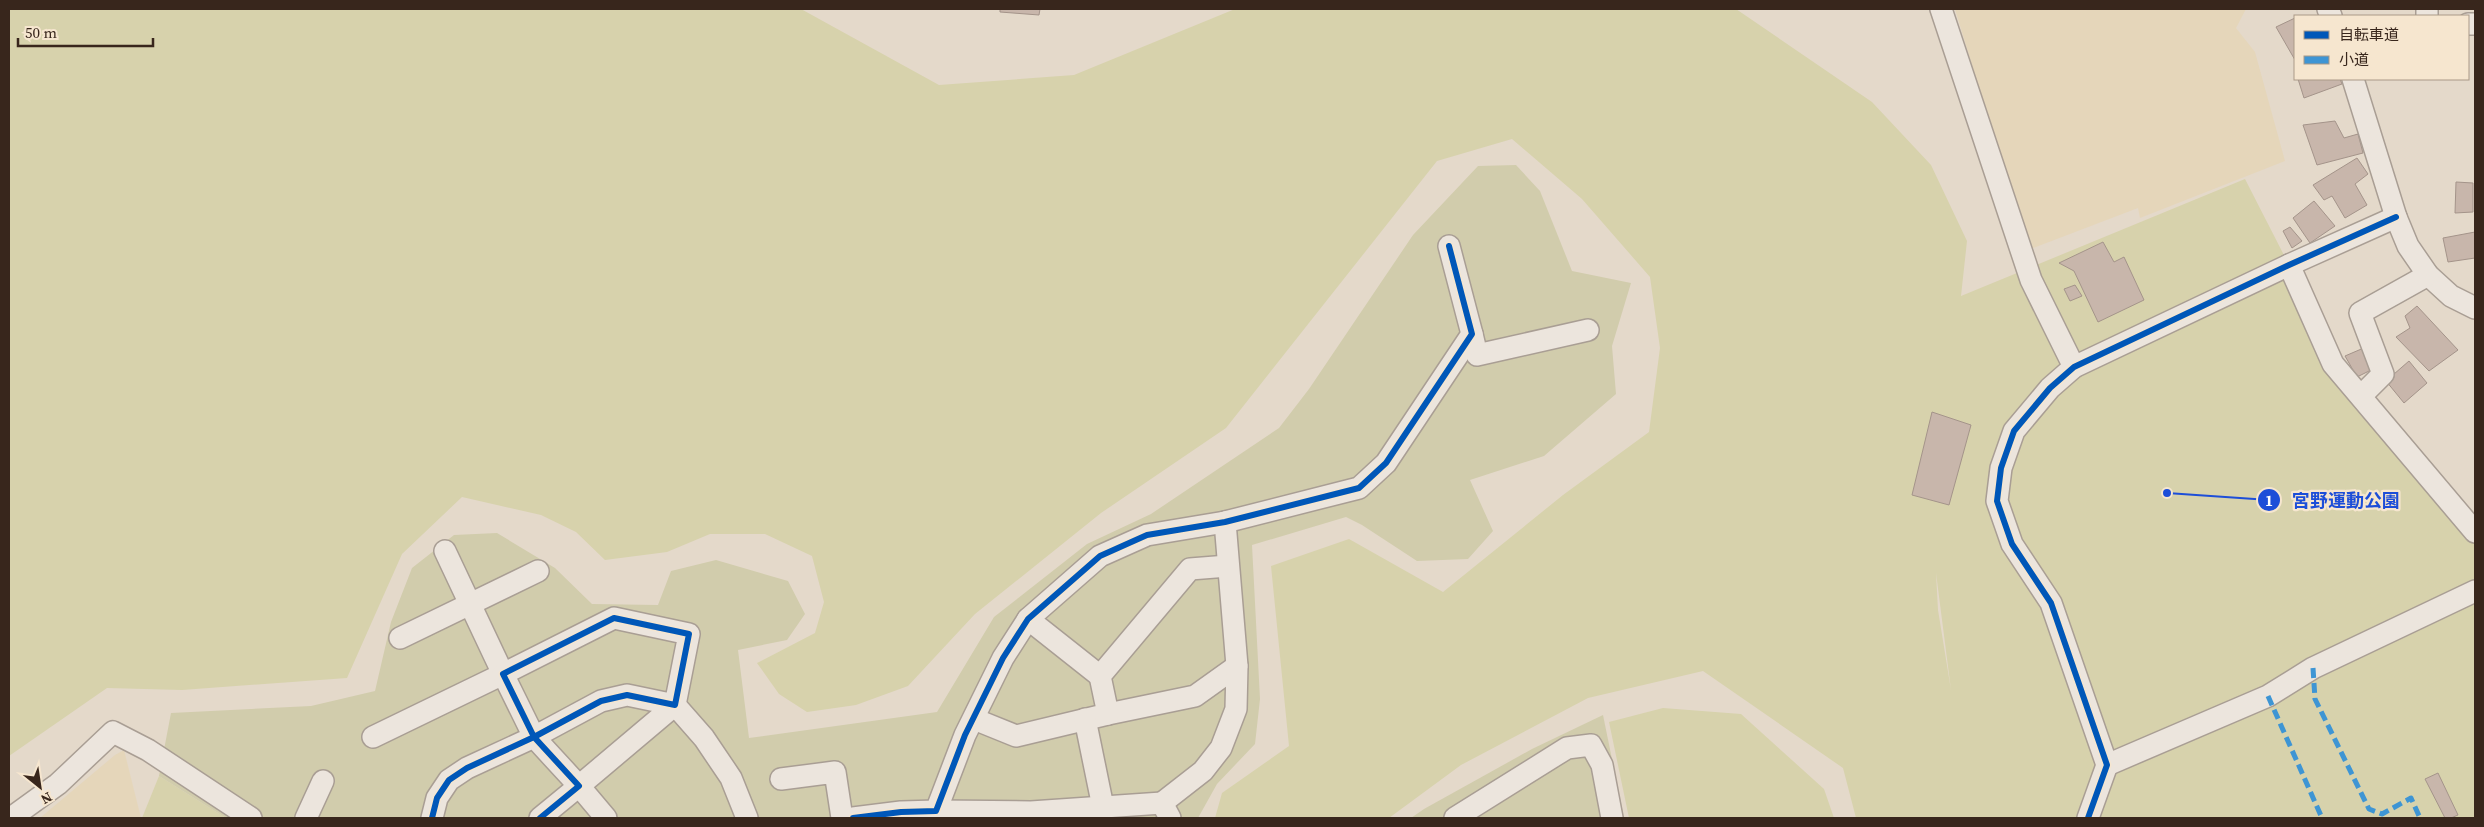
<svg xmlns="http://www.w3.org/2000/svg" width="2484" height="827" viewBox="0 0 2484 827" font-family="'Source Serif 4','Noto Sans JP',serif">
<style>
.farmland{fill:#e5d6ba}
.green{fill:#d7d2ac;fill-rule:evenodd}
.cemetery{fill:#d1ccac}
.building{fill:#c8b6ab;stroke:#a4948a}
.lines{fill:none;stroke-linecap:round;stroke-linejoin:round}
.minor-casing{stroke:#a99e94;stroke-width:24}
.minor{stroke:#ece5dd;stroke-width:21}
.quiet{stroke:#3e95d4;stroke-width:5;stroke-dasharray:10 5;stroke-linecap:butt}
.cycleway-casing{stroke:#f6e6cf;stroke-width:9}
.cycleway{stroke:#0057b8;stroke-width:6}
.leader{fill:none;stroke:#1d4ed8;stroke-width:2}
.callout-dot{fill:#1d4ed8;stroke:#f6e6cf;stroke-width:2}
.mark-label{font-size:15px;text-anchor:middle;font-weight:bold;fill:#fff}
.callout-label{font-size:18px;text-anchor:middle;font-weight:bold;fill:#1d4ed8;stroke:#f6e6cf;stroke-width:4.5;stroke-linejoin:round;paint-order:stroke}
</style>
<rect width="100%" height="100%" fill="#e4d9ca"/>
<g class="farmland">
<polygon points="1955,9 2246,9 2236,28 2255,52 2285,161 2140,218 2138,208 2028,250"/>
<polygon points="124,750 141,818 40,818 115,755"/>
</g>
<g class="green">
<path d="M9 9H801L939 85 1074 75 1235 9H1736L1872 102 1931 165 1967 241 1961 296 2245 179 2289 265 2333 364 2475 532V818H1856L1843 768 1703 671 1588 698 1461 765 1389 818H1215L1222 793 1289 746 1271 566 1349 539 1443 592 1563 495 1649 432 1660 348 1650 277 1582 199 1512 139 1437 161 1226 428 1101 513 975 614 908 686 856 705 807 712 779 694 757 663 815 633 824 602 812 556 765 534H710L667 552 605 560 576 532 541 515 462 497 402 554 347 678 182 690 107 688 9 756ZM1936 573 1951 690 1938 610Z"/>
<polygon points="1663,708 1741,714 1824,789 1834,818 1629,818 1609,722"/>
<polygon points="159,776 226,818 142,818"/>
</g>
<g class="cemetery">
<polygon points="1516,165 1540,191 1572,271 1631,283 1612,346 1616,394 1544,456 1470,480 1493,531 1468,559 1417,561 1362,525 1346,517 1252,545 1260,699 1255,744 1217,784 1198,818 226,818 159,776 171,713 311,706 375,691 391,622 412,568 454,535 497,533 555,568 592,604 658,605 671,571 716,560 788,581 805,614 787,640 738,650 749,738 937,712 994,617 1087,544 1151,514 1279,428 1309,389 1413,235 1478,166"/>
<polygon points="1603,715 1624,818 1411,818 1424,809 1532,749"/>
</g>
<g class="building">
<polygon points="1000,9 1040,9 1039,15 1000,12"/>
<polygon points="2295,18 2295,60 2276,27"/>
<polygon points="2298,79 2340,79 2342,84 2304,98"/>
<polygon points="2335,121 2344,138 2358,134 2363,153 2317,165 2303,125"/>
<polygon points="2357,158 2368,174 2355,184 2367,205 2345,218 2332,196 2324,200 2313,185"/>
<polygon points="2456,182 2473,183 2473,212 2455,213"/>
<polygon points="2314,201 2335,226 2310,243 2293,218"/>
<polygon points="2290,227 2302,241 2292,248 2283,231"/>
<polygon points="2475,232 2475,258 2448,262 2443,238"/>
<polygon points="2103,242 2114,262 2124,257 2144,300 2098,322 2074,271 2059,263"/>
<polygon points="2075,285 2082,296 2070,301 2064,289"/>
<polygon points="2417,306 2458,350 2429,371 2396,337 2410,328 2405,316"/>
<polygon points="2366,347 2375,368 2357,377 2345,356"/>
<polygon points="2409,361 2427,383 2404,403 2386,381"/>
<polygon points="1932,412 1971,425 1949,505 1912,495"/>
<polygon points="2438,773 2458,815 2451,818 2445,818 2425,779"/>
</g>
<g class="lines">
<g class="minor-casing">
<g id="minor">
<polyline points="1941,9 2031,280 2074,367"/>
<polyline points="2328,9 2331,16"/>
<polyline points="2427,16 2427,9"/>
<polyline points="2468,24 2475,24"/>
<polyline points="2353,79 2396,217 2408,246 2428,275 2451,296 2475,308"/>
<polyline points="2289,265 2333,364 2475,532"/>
<polyline points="1472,334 1477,355 1588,330"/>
<polyline points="2361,396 2383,374 2360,313 2428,275"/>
<polyline points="1028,619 1100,676"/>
<polyline points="400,638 538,571"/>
<polyline points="1108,714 1195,696 1237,666"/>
<polyline points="974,719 1016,736 1108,714 1100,676 1190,569 1228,566"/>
<polyline points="1085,719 1103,807"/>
<polyline points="373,737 503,674 445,551"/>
<polyline points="2107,765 2268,696 2313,668 2475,591"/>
<polyline points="781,779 835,772 842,818"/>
<polyline points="1162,803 1203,771 1221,748 1236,709 1237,666 1225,522"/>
<polyline points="936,811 1031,812 1162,803 1170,818"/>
<polyline points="11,818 58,784 113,732 148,750 251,818"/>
<polyline points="306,818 323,781"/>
<polyline points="432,818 437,798 449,780 467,768 534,737 601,701 627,695 675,705 689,634 614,618 503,674 534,737 579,786 540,818"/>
<polyline points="606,818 579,786 675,705 704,738 731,778 747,818"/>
<polyline points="853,818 901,812 936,811 965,735 1003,658 1028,619 1100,556 1147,535 1225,522 1359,488 1386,463 1472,334 1449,246"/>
<polyline points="1455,818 1567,748 1591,745 1602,765 1612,818"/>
<polyline points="2088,818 2107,765 2051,603 2012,544 1997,501 2001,468 2014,431 2050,388 2074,367 2289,265 2396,217"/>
</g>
</g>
<use href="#minor" class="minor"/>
<g class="quiet">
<polyline points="2313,668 2315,699 2369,809 2382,814 2411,798 2420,818"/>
<polyline points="2268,696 2322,818"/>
</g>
<g class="cycleway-casing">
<g id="cycleway">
<polyline points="432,818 437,798 449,780 467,768 534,737 601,701 627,695 675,705 689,634 614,618 503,674 534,737 579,786 540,818"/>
<polyline points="853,818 901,812 936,811 965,735 1003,658 1028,619 1100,556 1147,535 1225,522 1359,488 1386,463 1472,334 1449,246"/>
<polyline points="2088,818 2107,765 2051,603 2012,544 1997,501 2001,468 2014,431 2050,388 2074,367 2289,265 2396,217"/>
</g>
</g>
<use href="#cycleway" class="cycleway"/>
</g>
<path class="leader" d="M2167 493L2269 500"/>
<g class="callout-dot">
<circle cx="2167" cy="493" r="5"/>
<circle cx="2269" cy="500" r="12"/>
</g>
<g class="mark-label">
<text x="2269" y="506">1</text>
</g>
<g class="callout-label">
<text x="2346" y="507">宮野運動公園</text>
</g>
<rect width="2484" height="827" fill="none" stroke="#38261c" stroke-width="20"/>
<rect x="2294" y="15" width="175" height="65" fill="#f6e6cf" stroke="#aa9987"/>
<rect x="2304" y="31" width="25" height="8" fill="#0057b8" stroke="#aa9987"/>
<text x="2339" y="40" font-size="15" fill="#38261c">自転車道</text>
<rect x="2304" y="56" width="25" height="8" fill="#3e95d4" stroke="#aa9987"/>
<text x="2339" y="65" font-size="15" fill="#38261c">小道</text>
<g transform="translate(40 787) rotate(150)" stroke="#f6e6cf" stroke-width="4" paint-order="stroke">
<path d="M0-4L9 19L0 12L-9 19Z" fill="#38261c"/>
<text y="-8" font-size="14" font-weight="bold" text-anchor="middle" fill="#38261c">N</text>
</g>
<path d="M18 38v8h135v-8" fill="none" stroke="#38261c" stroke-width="2.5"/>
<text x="25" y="38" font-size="15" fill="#38261c" stroke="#f6e6cf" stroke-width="4" paint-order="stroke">50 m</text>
</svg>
